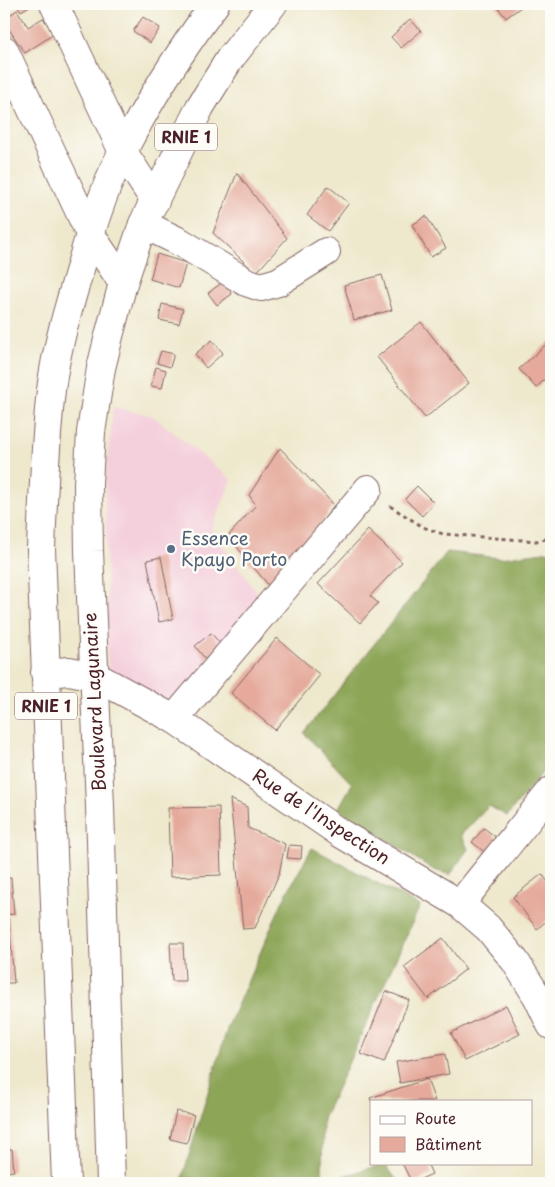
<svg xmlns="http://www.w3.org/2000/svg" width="555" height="1187" viewBox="0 0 555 1187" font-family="'Playpen Sans',sans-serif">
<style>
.built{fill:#f4cfdc}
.forest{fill:#8ca556;stroke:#6b6240}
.building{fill:#e5aa9c}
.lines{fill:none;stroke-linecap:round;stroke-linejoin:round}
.minor-casing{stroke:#836563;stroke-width:30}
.major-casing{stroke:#836563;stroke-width:30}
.highway-casing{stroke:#836563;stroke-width:30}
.path{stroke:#836563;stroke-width:3;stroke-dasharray:4 4;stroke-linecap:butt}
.minor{stroke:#fff;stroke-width:28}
.major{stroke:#fff;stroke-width:28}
.highway{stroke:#fff;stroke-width:28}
.service-dot{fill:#5c6f8a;stroke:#fdfcf7;stroke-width:2}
.labels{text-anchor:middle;stroke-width:5;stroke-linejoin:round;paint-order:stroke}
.shield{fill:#fdfcf7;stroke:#806168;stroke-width:1}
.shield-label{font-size:16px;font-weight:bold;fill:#4a1f2b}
.service-label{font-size:18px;fill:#4e5e75;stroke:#fdfcf7;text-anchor:start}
.street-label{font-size:18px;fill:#4a1f2b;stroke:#fdfcf7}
</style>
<rect width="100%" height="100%" fill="#fdfcf7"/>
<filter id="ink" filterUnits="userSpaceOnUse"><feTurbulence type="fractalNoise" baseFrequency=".02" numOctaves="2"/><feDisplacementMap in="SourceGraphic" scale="10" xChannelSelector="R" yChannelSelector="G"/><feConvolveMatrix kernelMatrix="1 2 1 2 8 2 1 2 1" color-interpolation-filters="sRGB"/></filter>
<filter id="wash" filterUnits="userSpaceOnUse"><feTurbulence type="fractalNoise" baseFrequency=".0096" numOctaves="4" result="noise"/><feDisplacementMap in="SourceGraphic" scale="20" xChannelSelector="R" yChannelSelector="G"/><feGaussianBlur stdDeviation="1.12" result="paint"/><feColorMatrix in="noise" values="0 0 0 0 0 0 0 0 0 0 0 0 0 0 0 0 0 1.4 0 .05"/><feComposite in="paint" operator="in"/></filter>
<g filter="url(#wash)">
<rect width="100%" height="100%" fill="#eee8cc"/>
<polygon class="built" points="113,407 153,416 232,480 211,530 261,597 171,705 108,672 105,485"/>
<g class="forest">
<polygon points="551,551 551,762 507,816 489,806 461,835 468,849 450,875 434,870 338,809 352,784 304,733 447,552 500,558"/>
<polygon points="312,848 420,906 323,1119 322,1182 385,1164 399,1183 182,1183 184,1172 227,1029 283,900"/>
</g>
<g id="blocks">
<g class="building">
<polygon points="16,4 33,4 21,11"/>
<polygon points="495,4 525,4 506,18"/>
<polygon points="17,10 28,27 43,18 54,34 25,53 4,22 4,19"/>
<polygon points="143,17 160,28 150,43 133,31"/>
<polygon points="410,19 421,31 401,48 391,37"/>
<polygon points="237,173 287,238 256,273 213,233"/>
<polygon points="328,186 349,203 328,231 307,215"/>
<polygon points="426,216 446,248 431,257 412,225"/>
<polygon points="157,254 186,263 179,288 150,279"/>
<polygon points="382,275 392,310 354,320 344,285"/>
<polygon points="223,282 232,294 217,305 208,293"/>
<polygon points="162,304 183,309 179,324 159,320"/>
<polygon points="421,322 469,383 425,418 377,357"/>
<polygon points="212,340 223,353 206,368 195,354"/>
<polygon points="551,340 551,373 536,388 519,369"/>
<polygon points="161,351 174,354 170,367 157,363"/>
<polygon points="156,367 166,370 162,388 151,386"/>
<polygon points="280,448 334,505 300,553 269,586 228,536 256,505 249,495"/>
<polygon points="417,486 434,503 422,516 405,499"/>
<polygon points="368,530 402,562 370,596 378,603 360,623 318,584"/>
<polygon points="161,557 173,619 159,622 147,560"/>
<polygon points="211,633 223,647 206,660 195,646"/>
<polygon points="277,638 320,675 275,730 231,693"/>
<polygon points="230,799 247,807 248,828 285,844 279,874 255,928 243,929"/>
<polygon points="219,807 221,875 170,877 168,808"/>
<polygon points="484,828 498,839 487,854 472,842"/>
<polygon points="289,845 302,846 301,859 287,858"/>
<polygon points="542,874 551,886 551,917 537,929 513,897"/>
<polygon points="4,878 11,878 14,914 4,915"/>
<polygon points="9,919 14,983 4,983 4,920"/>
<polygon points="443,938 466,969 428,999 404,967"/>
<polygon points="170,943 183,943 185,981 172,981"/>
<polygon points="386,991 409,1000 384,1063 361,1054"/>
<polygon points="506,1005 520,1034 465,1061 451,1033"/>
<polygon points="445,1054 449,1074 400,1083 396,1062"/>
<polygon points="427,1079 435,1101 371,1101 370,1098"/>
<polygon points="176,1111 194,1115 187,1143 170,1139"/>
<polygon points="12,1149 14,1171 4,1172 4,1150"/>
<polygon points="402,1163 427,1163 432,1174 412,1183"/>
</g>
</g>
</g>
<g filter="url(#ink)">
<use href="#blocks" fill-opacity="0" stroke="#836563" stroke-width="1"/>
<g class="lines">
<g class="minor-casing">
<g id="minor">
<polyline points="143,224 180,242 246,282 261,287 278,282 326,252"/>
<polyline points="45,673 69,671 95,676 174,719 340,833 460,904 488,928 515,961 537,996 551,1025"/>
<polyline points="174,719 368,489"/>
<polyline points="460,904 551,791"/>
</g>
</g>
<g class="major-casing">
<g id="major">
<polyline points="54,4 123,152 155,201"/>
<polyline points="4,50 90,234 123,283"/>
</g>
</g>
<g class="highway-casing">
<g id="highway">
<path d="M66 1183 41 549C43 496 45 443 51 390 56 349 68 309 80 269 91 229 104 188 123 151 149 100 181 50 215 4"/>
<polyline points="111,1183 100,806 89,551 88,484 91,432 101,368 109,336 123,283 143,224 200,107 229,60 273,4"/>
</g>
</g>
<polyline class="path" points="390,506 423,527 443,534 536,541 551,538"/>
<use href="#minor" class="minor"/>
<use href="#major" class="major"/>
<use href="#highway" class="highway"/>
</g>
</g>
<circle class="service-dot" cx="171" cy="549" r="5"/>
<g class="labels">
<g class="shield">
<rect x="155" y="123.5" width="62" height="27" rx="4"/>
<rect x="15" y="692.5" width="62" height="27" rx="4"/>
</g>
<g class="shield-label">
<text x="186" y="143">RNIE 1</text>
<text x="46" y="712">RNIE 1</text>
</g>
<g class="service-label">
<text x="181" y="545">Essence<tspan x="181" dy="21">Kpayo Porto</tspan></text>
</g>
<g class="street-label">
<text transform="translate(95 702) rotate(-93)" y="6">Boulevard Lagunaire</text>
<text transform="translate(321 817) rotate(33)" y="6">Rue de l'Inspection</text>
</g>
</g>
<rect width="555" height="1187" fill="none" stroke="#fdfcf7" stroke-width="20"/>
<rect x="370" y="1100" width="162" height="65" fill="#fdfcf7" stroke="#b5a4a5"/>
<rect x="380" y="1116" width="25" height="8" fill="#ffffff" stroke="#b5a4a5"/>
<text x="415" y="1124" font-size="15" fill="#4a1f2b">Route</text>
<rect x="380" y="1137" width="25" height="15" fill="#e5aa9c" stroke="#b5a4a5"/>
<text x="415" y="1150" font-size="15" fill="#4a1f2b">Bâtiment</text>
</svg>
